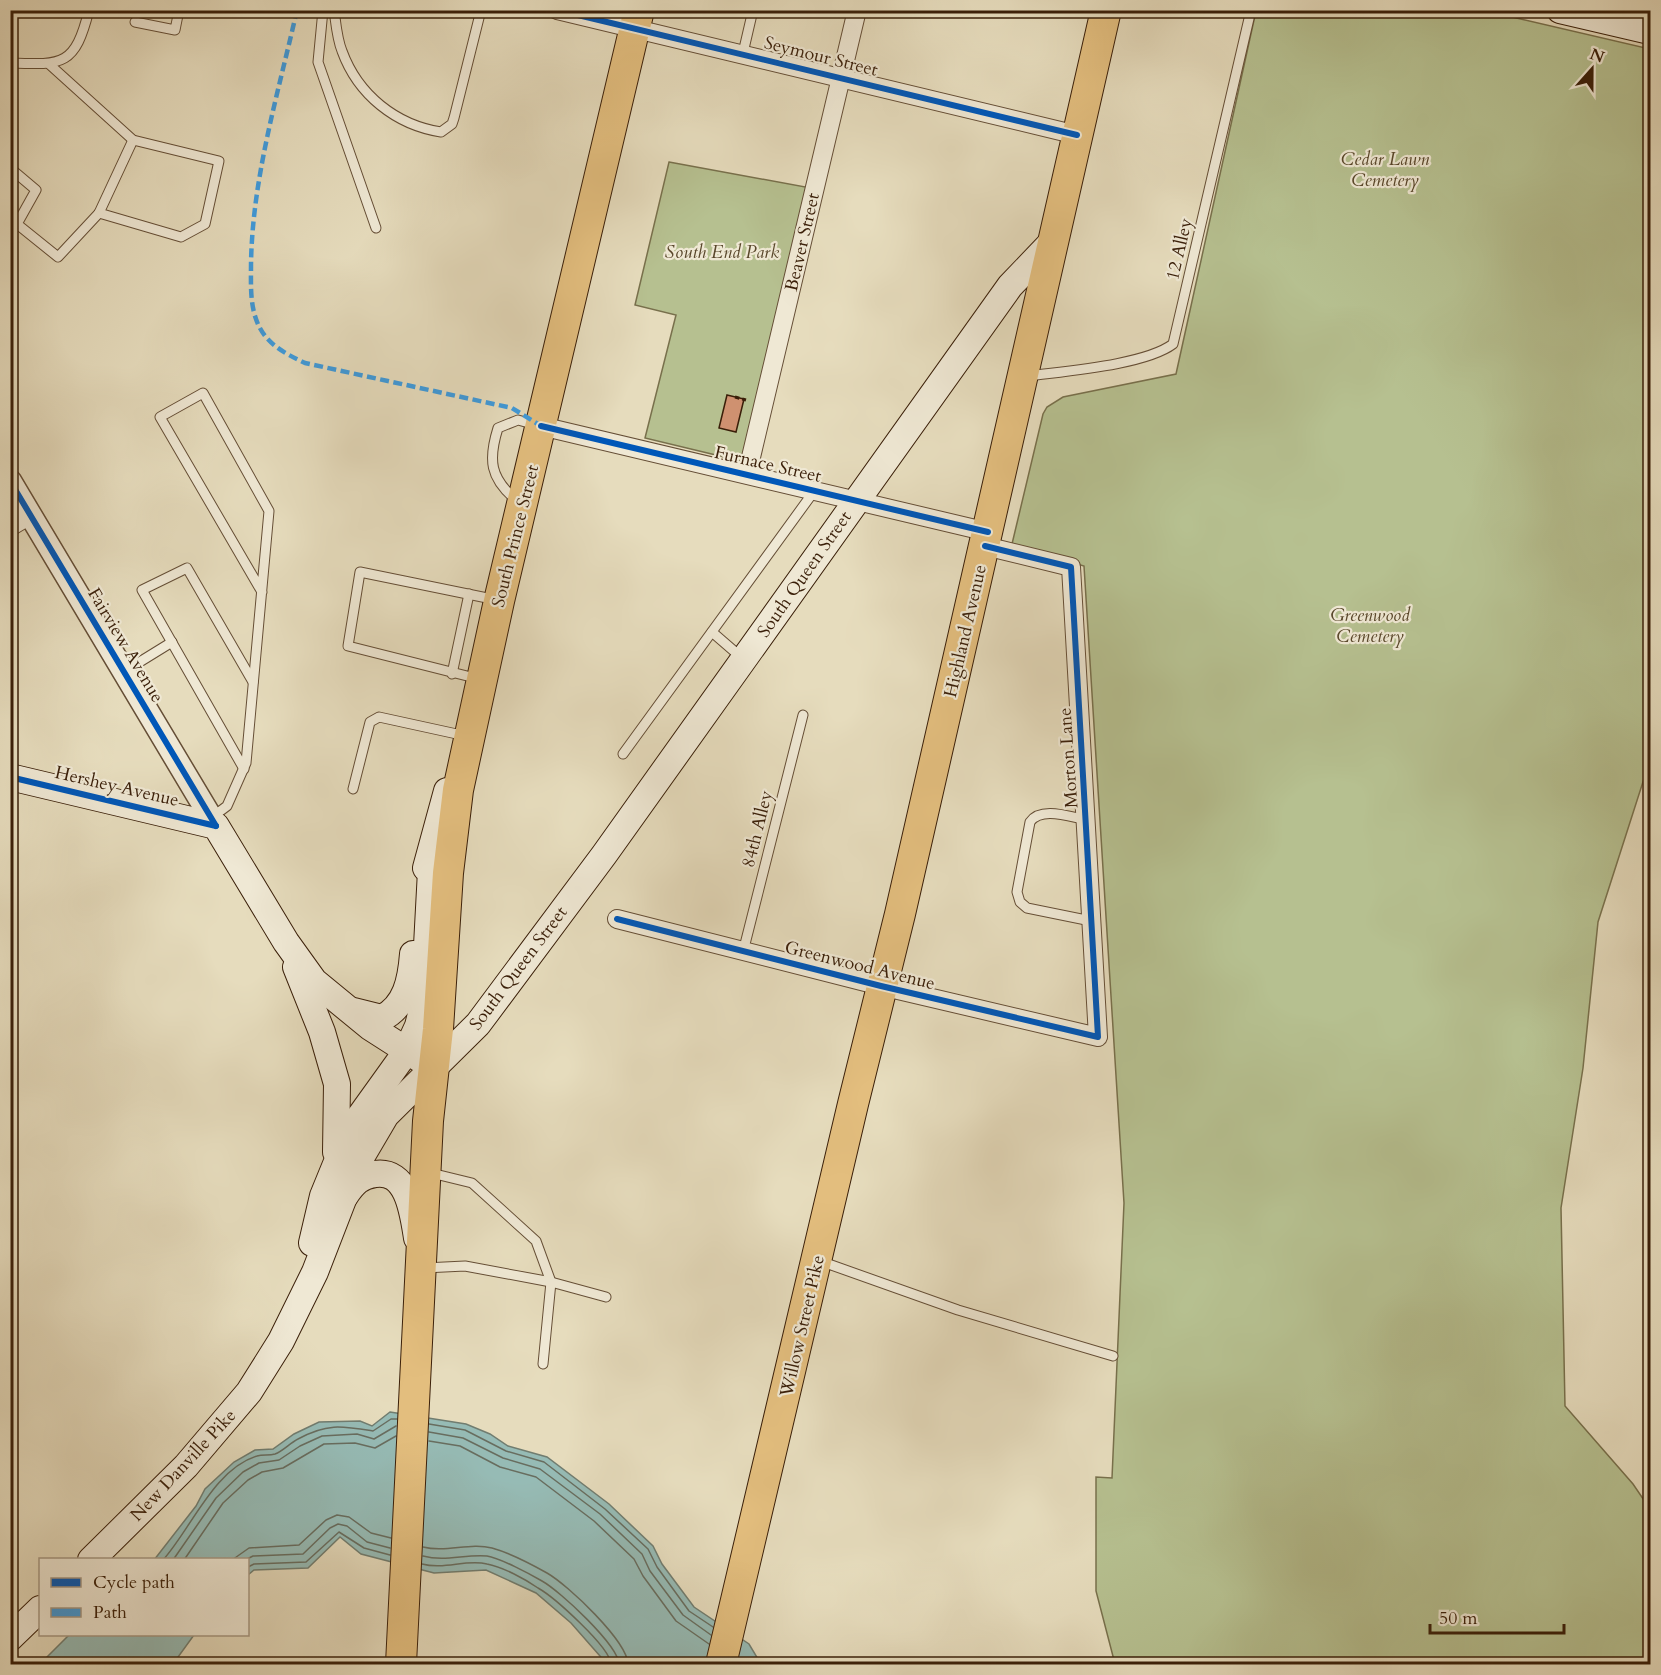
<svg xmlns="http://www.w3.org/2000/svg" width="1661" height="1675" viewBox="0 0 1661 1675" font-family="Cardo,serif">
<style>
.green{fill:#b6c090;stroke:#78704c;stroke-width:1.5}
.water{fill:#96bbb5;stroke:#717d70;stroke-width:1.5}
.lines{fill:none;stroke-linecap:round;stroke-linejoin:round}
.shore{stroke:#686d5f;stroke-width:1.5}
.building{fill:#cf9170;stroke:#3a1f09;stroke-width:1.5}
.service-casing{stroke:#654e36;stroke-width:11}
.minor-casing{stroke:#654e36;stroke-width:20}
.tertiary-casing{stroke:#654e36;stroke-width:25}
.secondary-casing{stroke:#3a1f09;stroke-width:28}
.trunk-casing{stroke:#3a1f09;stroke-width:32}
.path{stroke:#3a1f09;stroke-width:3;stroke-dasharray:4.5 3;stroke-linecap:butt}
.service{stroke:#efe8d4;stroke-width:9}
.minor{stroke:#efe8d4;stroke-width:18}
.tertiary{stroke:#efe8d4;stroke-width:22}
.secondary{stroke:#efe8d4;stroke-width:26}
.trunk{stroke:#e3be7e;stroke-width:30}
.quiet{stroke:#3e9bdd;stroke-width:4.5;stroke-dasharray:9 4.5;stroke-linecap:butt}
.cycleway-casing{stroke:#efe8d4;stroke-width:10}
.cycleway{stroke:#0057b8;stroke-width:6}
.labels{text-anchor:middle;stroke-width:4.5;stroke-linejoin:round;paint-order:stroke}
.street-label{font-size:18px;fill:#3a1f09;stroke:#efe8d4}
.park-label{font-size:18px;font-style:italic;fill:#59472b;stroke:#efe8d4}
</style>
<rect width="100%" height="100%" fill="#e6dcbd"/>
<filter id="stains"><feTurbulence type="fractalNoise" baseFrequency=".00333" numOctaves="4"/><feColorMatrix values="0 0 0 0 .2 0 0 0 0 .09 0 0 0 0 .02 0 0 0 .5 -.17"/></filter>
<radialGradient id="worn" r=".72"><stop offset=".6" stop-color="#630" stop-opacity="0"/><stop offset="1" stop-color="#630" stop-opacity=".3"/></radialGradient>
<g class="green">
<polygon points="1256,11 1486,11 1650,49 1650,760 1598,922 1583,1068 1561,1208 1565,1406 1633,1484 1650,1509 1650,1664 1115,1664 1096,1591 1096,1477 1112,1478 1124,1203 1084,566 1012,544 1043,414 1047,407 1063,397 1176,374"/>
<polygon points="669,162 811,188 745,462 645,438 676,315 635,305"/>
</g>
<g class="water">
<polygon points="390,1412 466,1424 490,1434 508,1446 547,1457 609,1504 653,1546 662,1564 694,1607 749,1644 761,1664 607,1664 571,1623 536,1593 486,1570 434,1573 361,1554 340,1537 308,1568 254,1570 248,1575 248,1560 154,1560 196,1506 205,1489 234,1462 255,1450 273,1449 294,1434 319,1422 360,1421 372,1426"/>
<polygon points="69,1635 69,1634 194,1635 173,1664 40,1664"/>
</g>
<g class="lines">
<g class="shore">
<polyline points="429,1424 465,1430 506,1451 544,1462 605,1509 648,1549 657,1567 689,1611 713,1627"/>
<polyline points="429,1432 463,1438 503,1458 540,1469 600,1514 642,1554 650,1571 683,1615 711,1635"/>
<polyline points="429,1441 460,1446 500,1467 536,1477 594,1521 634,1559 643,1576 676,1621 709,1644"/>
<path d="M423 1547C446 1553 470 1542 492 1548 510 1553 531 1564 547 1573 568 1585 627 1641 628 1664"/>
<path d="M423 1556C445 1562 465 1554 487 1556 500 1558 530 1574 542 1581 560 1591 618 1645 619 1664"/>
<path d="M163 1560C191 1529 214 1469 257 1456 263 1454 269 1456 275 1454 283 1451 290 1443 298 1439 327 1423 342 1426 373 1431L391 1419H397"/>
<polyline points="173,1560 216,1498 243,1472 259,1463 279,1460 300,1446 322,1436 357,1434 374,1439 396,1426"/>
<polyline points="184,1560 223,1503 248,1480 262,1472 283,1468 324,1444 355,1443 375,1448 396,1436"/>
<polyline points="232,1560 249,1548 299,1545 326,1520 337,1515 349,1517 371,1533 391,1538"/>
<polyline points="245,1560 253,1556 303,1554 330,1528 338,1524 347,1526 367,1542 390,1548"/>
<path d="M422 1564C444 1570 466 1559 487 1564 503 1567 525 1579 538 1588 554 1597 610 1647 611 1664"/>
<polyline points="248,1567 254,1564 306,1562 339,1532 364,1548 390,1555"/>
</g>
</g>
<polygon class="building" points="727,395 744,399 736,432 719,428"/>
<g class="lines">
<g class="service-casing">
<g id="service">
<polyline points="323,10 318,62 376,228"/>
<path d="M334 10C336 24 337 39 342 51 358 95 396 125 441 132L452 124 454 118 481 10"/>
<polyline points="135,22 175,30 179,10"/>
<polyline points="743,53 753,10"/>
<path d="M10 63C63 65 75 66 89 10"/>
<polyline points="49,64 133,140 219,161 205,224 181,237 99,213"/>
<polyline points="10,168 36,190 17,224 58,257 99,213 133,140"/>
<path d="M1028 376C1065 371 1145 365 1173 344L1251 10"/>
<path d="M516 500C490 478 488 460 498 428L518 420 536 425"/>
<polyline points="712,632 742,658"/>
<polyline points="125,671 172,642"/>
<polyline points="452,674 469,594"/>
<polyline points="479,679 348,646 360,572 497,600"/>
<polyline points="623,754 815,490"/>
<polyline points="244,769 142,590 187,568 253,682"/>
<polyline points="353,789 370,722 379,717 466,736"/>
<polyline points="211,818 227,806 246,763 269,511 203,393 160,417 262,592"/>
<path d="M1087 820C1070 817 1041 806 1030 822L1017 892 1020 902 1027 908 1091 921"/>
<polyline points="743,952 803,715"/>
<polyline points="431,1173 472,1183 536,1241 551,1282 543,1364"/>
<polyline points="820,1261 958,1310 1113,1356"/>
<polyline points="424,1268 465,1266 551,1282 606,1297"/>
</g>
</g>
<g class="minor-casing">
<g id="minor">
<polyline points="557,10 1077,135"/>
<polyline points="541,426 988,532"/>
<polyline points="747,474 857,10"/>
<polyline points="10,527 30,515"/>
<polyline points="617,919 881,986 1098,1037 1071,567 985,546"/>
</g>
</g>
<g class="tertiary-casing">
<polyline id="tertiary" points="10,481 216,826"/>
</g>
<g class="secondary-casing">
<g id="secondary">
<polyline points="1560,10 1650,31"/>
<polyline points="10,777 216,826 286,942 314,981 370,1027 434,1068"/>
<polyline points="426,868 447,791"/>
<polyline points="296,967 322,1032 337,1084 336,1152"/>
<path d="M354 1011 382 1018C406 1006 411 980 413 954"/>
<path d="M345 1196C353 1184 360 1176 375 1174 408 1169 413 1213 417 1238"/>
<polyline points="312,1243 323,1196 350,1130 406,1052 418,1026 424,1002 432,852"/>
<polyline points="91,1560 186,1466 249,1392 281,1341 315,1272 356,1166 386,1115 478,1024 604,855 1010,286 1054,240"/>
<polyline points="10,1638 40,1609"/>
</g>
</g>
<g class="trunk-casing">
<g id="trunk">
<polyline points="401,1664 428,1121 438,1029 448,873 458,790 499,601 639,10"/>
<polyline points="721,1664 853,1104 900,914 1106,10"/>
</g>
</g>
<polyline class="path" points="735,397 746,400"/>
<use href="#service" class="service"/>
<use href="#minor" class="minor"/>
<use href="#tertiary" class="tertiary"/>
<use href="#secondary" class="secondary"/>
<use href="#trunk" class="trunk"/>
<path class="quiet" d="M297 10C278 94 252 179 251 265 251 284 250 302 256 319 264 343 284 353 305 363L512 408 541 426"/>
<g class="cycleway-casing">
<g id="cycleway">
<polyline points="557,10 1077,135"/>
<polyline points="541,426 988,532"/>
<polyline points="10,481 216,826"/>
<polyline points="10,777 216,826"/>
<polyline points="617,919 881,986 1098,1037 1071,567 985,546"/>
</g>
</g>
<use href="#cycleway" class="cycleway"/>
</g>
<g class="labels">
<g class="street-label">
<text transform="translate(821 56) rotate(14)" y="6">Seymour Street</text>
<text transform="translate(802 242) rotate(-77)" y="6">Beaver Street</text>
<text transform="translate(1179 249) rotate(-77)" y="6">12 Alley</text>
<text transform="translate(768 464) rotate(13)" y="6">Furnace Street</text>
<text transform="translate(515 536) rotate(-76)" y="6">South Prince Street</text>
<text transform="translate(804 574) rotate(-55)" y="6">South Queen Street</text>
<text transform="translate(965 631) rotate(-77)" y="6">Highland Avenue</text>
<text transform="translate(126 645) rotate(59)" y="6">Fairview Avenue</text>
<text transform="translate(1068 758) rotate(-94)" y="6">Morton Lane</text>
<text transform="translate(117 786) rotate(13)" y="6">Hershey Avenue</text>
<text transform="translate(757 829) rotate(-76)" y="6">84th Alley</text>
<text transform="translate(860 965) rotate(14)" y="6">Greenwood Avenue</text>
<text transform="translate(518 968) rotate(-53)" y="6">South Queen Street</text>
<text transform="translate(802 1326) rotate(-77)" y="6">Willow Street Pike</text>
<text transform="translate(183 1465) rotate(-47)" y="6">New Danville Pike</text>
</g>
<g class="park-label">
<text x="1385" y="165">Cedar Lawn<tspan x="1385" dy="21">Cemetery</tspan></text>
<text x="722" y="258">South End Park</text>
<text x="1370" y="621">Greenwood<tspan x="1370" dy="21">Cemetery</tspan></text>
</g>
</g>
<rect width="1661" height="1675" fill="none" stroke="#e6dcbd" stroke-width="36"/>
<rect x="12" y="12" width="1637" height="1651" fill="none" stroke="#3a1f09" stroke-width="3"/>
<rect x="18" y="18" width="1625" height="1639" fill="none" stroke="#3a1f09" stroke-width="1.5"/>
<rect x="39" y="1558" width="210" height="78" fill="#efe8d4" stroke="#a79883" stroke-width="1.5"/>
<rect x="51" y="1578" width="30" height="9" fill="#0057b8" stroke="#a79883" stroke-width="1.5"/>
<text x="93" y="1588" font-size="18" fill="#3a1f09">Cycle path</text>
<rect x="51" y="1608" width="30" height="9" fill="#3e9bdd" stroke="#a79883" stroke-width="1.5"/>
<text x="93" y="1618" font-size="18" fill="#3a1f09">Path</text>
<g transform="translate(1592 69) rotate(21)" stroke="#efe8d4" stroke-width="4.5" paint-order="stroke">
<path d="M0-4.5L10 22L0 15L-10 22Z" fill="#3a1f09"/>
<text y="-9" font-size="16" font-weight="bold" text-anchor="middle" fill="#3a1f09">N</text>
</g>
<path d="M1430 1624v9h134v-9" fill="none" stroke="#3a1f09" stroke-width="3"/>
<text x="1439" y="1624" font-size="18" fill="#3a1f09" stroke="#efe8d4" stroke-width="4.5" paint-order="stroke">50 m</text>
<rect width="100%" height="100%" filter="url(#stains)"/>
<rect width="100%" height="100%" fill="url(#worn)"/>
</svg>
